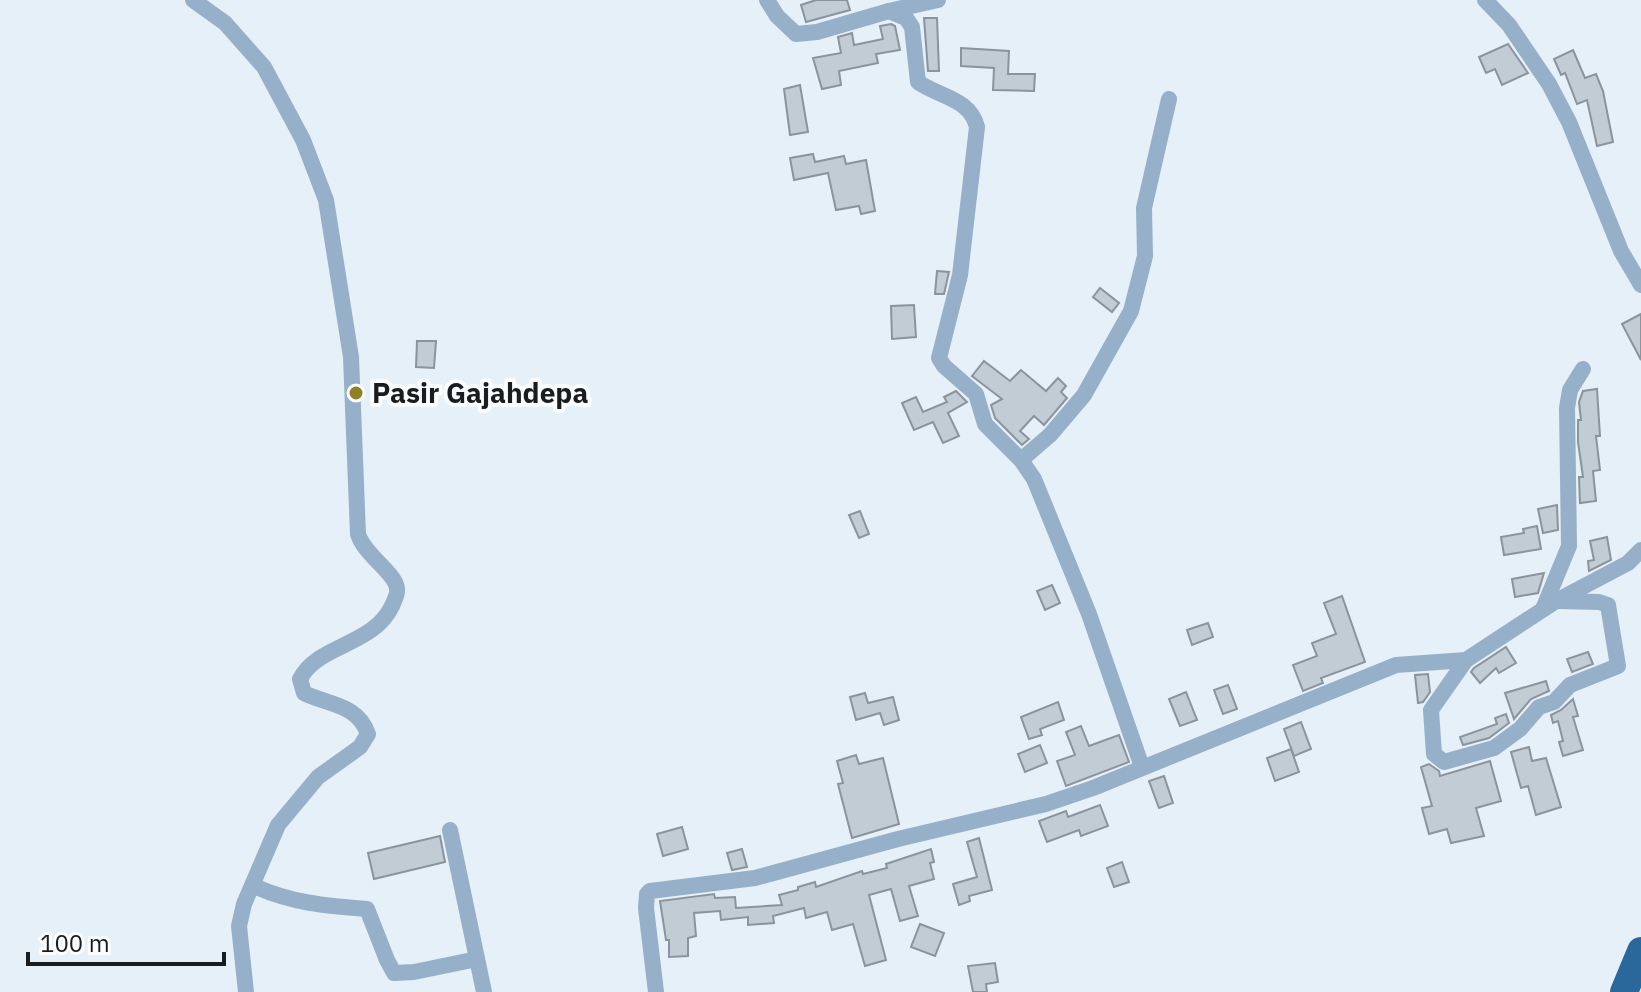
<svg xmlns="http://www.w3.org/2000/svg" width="1641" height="992" viewBox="0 0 1641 992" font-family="'IBM Plex Sans',sans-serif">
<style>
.building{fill:#c2ccd5;stroke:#8b949d;stroke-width:2}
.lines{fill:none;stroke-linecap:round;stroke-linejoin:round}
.minor{stroke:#96b0c9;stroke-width:16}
.motorway{stroke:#2a679a;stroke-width:28}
.poi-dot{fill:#917f26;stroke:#fafcfe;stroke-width:3}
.labels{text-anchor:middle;stroke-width:8;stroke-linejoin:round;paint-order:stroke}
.poi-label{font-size:28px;font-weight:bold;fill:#191d20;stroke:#fafcfe;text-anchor:start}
</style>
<rect width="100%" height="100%" fill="#e6f0f9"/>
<g class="building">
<polygon points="816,0 847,0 850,10 806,22 801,5"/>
<polygon points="924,18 937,18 939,71 928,71"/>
<polygon points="891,24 895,26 900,50 876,54 878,63 839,71 841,85 822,89 813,58 841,53 838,37 852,33 854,45 883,39 880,26"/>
<polygon points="1508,44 1528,73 1502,85 1495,69 1486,73 1479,57"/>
<polygon points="961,48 1009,51 1008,74 1035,74 1034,91 993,90 994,68 961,66"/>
<polygon points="1573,50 1585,78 1596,74 1603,91 1613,142 1597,146 1587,100 1577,104 1565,73 1561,75 1554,59"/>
<polygon points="800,85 808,132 790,135 784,89"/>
<polygon points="813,154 815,162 844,156 846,164 866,160 875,211 861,214 859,206 836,210 828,173 794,180 790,158"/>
<polygon points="937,271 949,272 944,294 935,294"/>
<polygon points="1100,288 1119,303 1112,312 1093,297"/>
<polygon points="914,305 916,337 892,339 891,306"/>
<polygon points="1641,314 1641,360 1622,324"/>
<polygon points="417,341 436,341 434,368 416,367"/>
<polygon points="984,361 1010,381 1021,370 1046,391 1058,378 1066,386 1061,392 1067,398 1044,425 1034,416 1020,431 1029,439 1022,445 995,418 991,405 1002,399 972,376"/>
<polygon points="1597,389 1600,436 1596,436 1600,470 1593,471 1596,501 1580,503 1579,477 1583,477 1578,442 1578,420 1581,420 1579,402 1583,391"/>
<polygon points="956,391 967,402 948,413 959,436 943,443 933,422 914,430 902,403 916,397 923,412 947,402 944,397"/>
<polygon points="1557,505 1558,530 1543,533 1538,509"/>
<polygon points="860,511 869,534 859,538 849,515"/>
<polygon points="1537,526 1541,549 1504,555 1501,537 1524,533 1523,529"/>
<polygon points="1607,537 1611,560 1589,571 1588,561 1594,560 1590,541"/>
<polygon points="1544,573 1538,593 1515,597 1512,579"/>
<polygon points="1052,585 1060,603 1045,610 1037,591"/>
<polygon points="1342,596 1365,662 1321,678 1323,683 1303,691 1293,665 1317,656 1312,643 1336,634 1324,603"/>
<polygon points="1208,623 1213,637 1192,645 1187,630"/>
<polygon points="1506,647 1516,663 1499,673 1496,668 1480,683 1471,672 1474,668"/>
<polygon points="1588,652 1593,664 1572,672 1567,659"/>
<polygon points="1428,674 1430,692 1423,702 1418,703 1415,675"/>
<polygon points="1546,681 1549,691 1531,699 1514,719 1505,693"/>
<polygon points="1228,685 1237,709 1223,714 1214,690"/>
<polygon points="1186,692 1197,720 1180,726 1169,699"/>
<polygon points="865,693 868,703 893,697 899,720 884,725 880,713 856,720 850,697"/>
<polygon points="1573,699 1578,716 1573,717 1583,750 1563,756 1559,742 1563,741 1558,721 1553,723 1551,715 1561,710"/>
<polygon points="1058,702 1064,720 1040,729 1042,735 1029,739 1021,717"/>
<polygon points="1506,714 1509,723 1489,738 1463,745 1460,737 1497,724 1495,718"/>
<polygon points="1301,722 1311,749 1294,756 1284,729"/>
<polygon points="1081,726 1089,746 1119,735 1129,762 1066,786 1057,761 1075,755 1066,732"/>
<polygon points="1040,745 1047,763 1025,772 1018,754"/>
<polygon points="1529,747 1532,761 1546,758 1561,807 1536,815 1528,786 1521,788 1511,752"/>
<polygon points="1291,749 1299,772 1275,781 1267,758"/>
<polygon points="856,755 859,764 883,758 899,824 852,838 838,784 843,783 837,761"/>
<polygon points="1490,761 1501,801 1476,808 1484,836 1451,843 1447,829 1429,834 1422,808 1432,806 1421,767 1429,764 1439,771 1440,776"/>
<polygon points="1164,776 1173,803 1159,808 1149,781"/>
<polygon points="1100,805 1108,826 1081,836 1079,830 1047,842 1039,821 1066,811 1068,817"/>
<polygon points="682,827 688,849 663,856 657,834"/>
<polygon points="440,836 445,862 374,879 368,853"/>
<polygon points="979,838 992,890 969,896 970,901 959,905 953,884 977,877 967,842"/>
<polygon points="742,849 747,867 732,870 727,853"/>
<polygon points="931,849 934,862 930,863 934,879 909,886 918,916 900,921 891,889 869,895 886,960 865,966 853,924 832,930 827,912 806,918 804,908 773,916 774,923 748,925 748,917 721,920 720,911 694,913 696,936 688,938 688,956 669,957 669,940 666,940 660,901 714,894 715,898 735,897 736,908 782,905 779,895 798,890 798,887 815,882 816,887 862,871 863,874 887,868 886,864"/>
<polygon points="1122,862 1129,882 1114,887 1107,868"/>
<polygon points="920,924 944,933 935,956 911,947"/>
<polygon points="995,963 998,982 986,984 987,992 973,992 968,966"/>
</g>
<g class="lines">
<g class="minor">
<path d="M193 0 225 23 264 67 303 140 326 200 351 357 358 534C364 555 397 574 397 589 398 594 394 601 392 606 373 646 318 644 300 679L304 693C328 705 358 704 368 734L360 747 318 777 278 825 244 904 239 926 246 992"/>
<path d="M767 0 777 16 796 34 817 32 889 11 906 18 912 27 918 82C939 97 970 98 977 127L960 275 939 358 944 366 976 394 985 424 1021 460 1034 479 1089 614 1142 767"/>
<polyline points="1485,0 1509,25 1549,84 1569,122 1621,251 1641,285"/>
<polyline points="889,11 938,0"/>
<polyline points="1021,460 1050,435 1084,395 1131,311 1145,256 1144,208 1169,99"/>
<polyline points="1543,609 1569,546 1567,408 1570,390 1583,369"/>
<polyline points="1466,660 1431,710 1434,754 1444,762 1494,748 1520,729 1539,707 1554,702 1570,685 1618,666 1608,605 1599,602 1557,601"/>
<polyline points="450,830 484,992"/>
<path d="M254 886C291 903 327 906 367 909L387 960 394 973 414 972 477 959"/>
<polyline points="656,992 646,908 647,894 650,891 755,878 898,839 1046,804 1093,788 1396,665 1466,660 1556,601 1628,563 1641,550"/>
</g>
<polyline class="motorway" points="1624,992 1641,951"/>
</g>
<circle class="poi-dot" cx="356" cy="393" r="8"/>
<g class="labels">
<g class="poi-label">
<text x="372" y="403">Pasir Gajahdepa</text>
</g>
</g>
<path d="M28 952v12h196v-12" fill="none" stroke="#191d20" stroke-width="4"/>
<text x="40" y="952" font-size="24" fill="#191d20" stroke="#fafcfe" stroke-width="6" paint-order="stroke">100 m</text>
</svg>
